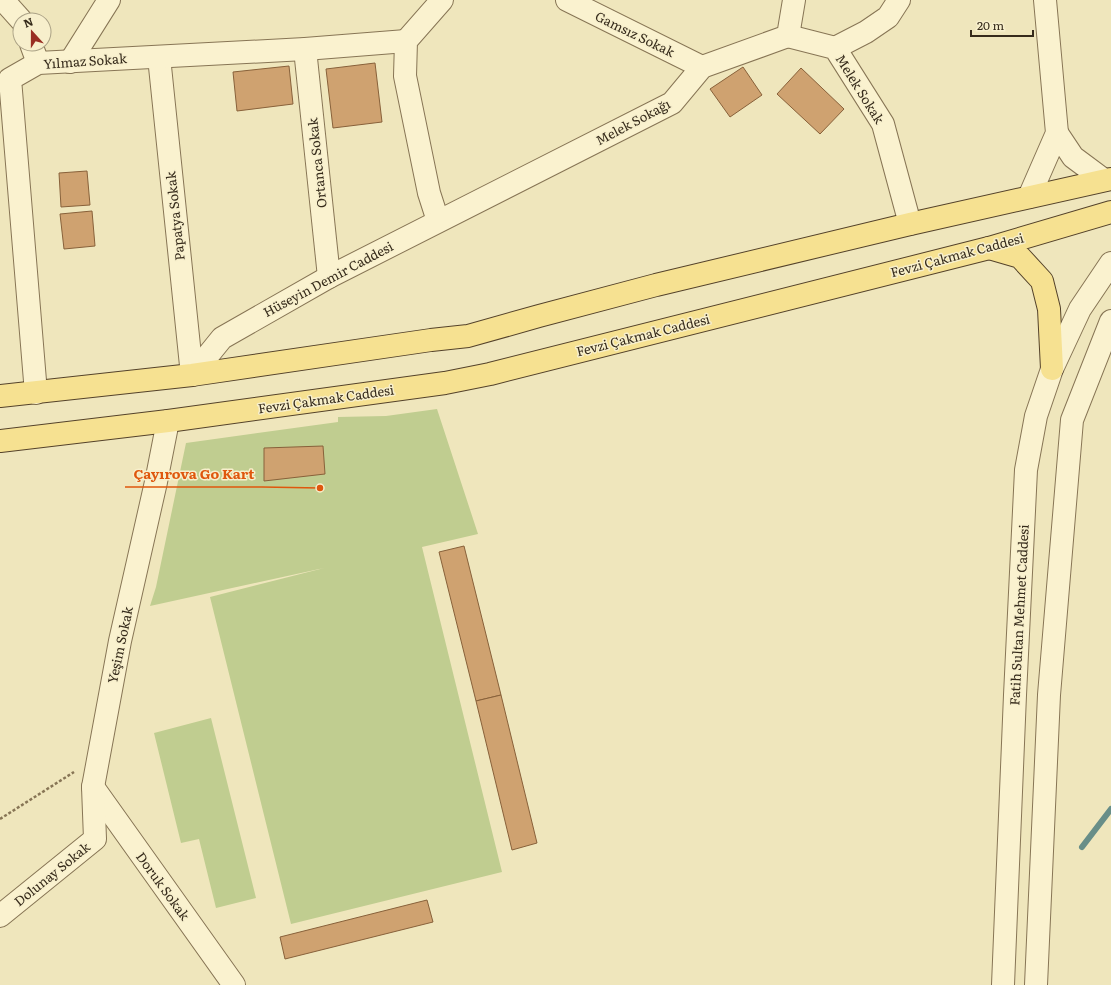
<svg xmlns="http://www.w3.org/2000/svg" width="1111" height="985" viewBox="0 0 1111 985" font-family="Literata,serif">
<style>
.green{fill:#c0cd90}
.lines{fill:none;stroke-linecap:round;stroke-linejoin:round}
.stream{stroke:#688e88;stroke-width:6}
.building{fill:#cfa270;stroke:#88613a}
.minor-casing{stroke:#877555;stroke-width:24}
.major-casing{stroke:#54422a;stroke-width:24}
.path{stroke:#877555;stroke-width:2.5;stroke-dasharray:3 2;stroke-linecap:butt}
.minor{stroke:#faf2cf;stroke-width:22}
.major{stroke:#f6e191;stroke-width:22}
.labels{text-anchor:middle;stroke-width:3;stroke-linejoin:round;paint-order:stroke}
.street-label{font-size:13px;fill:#362b1b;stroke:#f7efcc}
.leader{fill:none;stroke:#df570d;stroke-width:1.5}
.callout-dot{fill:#df570d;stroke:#f7efcc;stroke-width:1.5}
.callout-label{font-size:14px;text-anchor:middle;font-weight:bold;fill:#df570d;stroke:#f7efcc;stroke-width:3;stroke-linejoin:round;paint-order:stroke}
</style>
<rect width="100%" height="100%" fill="#efe6bc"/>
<g class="green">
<polygon points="437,409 478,534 422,547 502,872 291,924 210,597 324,568 150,606 156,587 186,443 338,422 338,417 386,416"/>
<polygon points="211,718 256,898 216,908 199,839 181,843 154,733"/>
</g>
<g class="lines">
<polyline class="stream" points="1082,847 1111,809"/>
</g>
<g class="building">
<polygon points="375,63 382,122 333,128 326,69"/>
<polygon points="289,66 293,104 237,111 233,72"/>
<polygon points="743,67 762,95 730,117 710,89"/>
<polygon points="801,68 844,109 820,134 777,94"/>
<polygon points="87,171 90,205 61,207 59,173"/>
<polygon points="92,211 95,246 64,249 60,214"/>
<polygon points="323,446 325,474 264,481 264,448"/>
<polygon points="464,546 501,695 476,701 439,552"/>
<polygon points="501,695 537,843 512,850 476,701"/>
<polygon points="427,900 433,922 285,959 280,937"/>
</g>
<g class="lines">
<g class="minor-casing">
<g id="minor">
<polyline points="3,0 21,20"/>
<polyline points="567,0 702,67"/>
<polyline points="788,36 835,48 883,124 910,224"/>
<polyline points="31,44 38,63"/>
<polyline points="835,48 866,32 888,17 899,0"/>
<polyline points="305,49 329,277"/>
<polyline points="159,57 192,375"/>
<polyline points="70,62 109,0"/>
<polyline points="1057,133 1073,157 1104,180"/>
<polyline points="1029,197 1057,133 1045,0"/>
<polyline points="438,221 429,193 405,76 406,41 442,0"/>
<polyline points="192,375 222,338 329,277 672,103 702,67 788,36 794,0"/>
<polyline points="36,393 10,79 38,63 305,49 406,41"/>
<polyline points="93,787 234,985"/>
<polyline points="0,916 95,839 93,787 120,641 156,482 168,421"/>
<polyline points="1003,985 1015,695 1026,470 1036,416 1052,369 1080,309 1111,263"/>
<polyline points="1036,985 1049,695 1072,420 1111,321"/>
</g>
</g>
<g class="major-casing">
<g id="major">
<polyline points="989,248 1020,257 1042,281 1049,309 1052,369"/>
<polyline points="0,396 192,375 431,340 468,336 539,316 656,285 910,224 1111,179"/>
<polyline points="0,441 168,421 445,383 490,374 989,248 1111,212"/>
</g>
</g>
<polyline class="path" points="0,819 74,772"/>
<use href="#minor" class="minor"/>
<use href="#major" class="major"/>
</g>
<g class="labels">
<g class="street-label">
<text transform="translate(635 34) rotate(26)" y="5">Gamsız Sokak</text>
<text transform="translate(85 61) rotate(-4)" y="5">Yılmaz Sokak</text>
<text transform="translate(860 89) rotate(58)" y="5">Melek Sokak</text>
<text transform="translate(633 122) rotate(-28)" y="5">Melek Sokağı</text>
<text transform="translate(317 163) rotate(-96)" y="5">Ortanca Sokak</text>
<text transform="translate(175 216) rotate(-96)" y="5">Papatya Sokak</text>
<text transform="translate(957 255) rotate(-15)" y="5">Fevzi Çakmak Caddesi</text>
<text transform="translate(328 279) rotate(-28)" y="5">Hüseyin Demir Caddesi</text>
<text transform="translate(643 335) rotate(-14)" y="5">Fevzi Çakmak Caddesi</text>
<text transform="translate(326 399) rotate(-8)" y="5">Fevzi Çakmak Caddesi</text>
<text transform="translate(1019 615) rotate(-87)" y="5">Fatih Sultan Mehmet Caddesi</text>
<text transform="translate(120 645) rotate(-78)" y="5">Yeşim Sokak</text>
<text transform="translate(52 874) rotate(-39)" y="5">Dolunay Sokak</text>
<text transform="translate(163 886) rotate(54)" y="5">Doruk Sokak</text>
</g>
</g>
<path class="leader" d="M320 488L262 487H125"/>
<circle class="callout-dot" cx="320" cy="488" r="4"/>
<g class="callout-label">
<text x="194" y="479">Çayırova Go Kart</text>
</g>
<g transform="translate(32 32) rotate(339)"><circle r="19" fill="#f7efcc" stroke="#aaa185"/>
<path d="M0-3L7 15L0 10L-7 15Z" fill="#992e23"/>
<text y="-6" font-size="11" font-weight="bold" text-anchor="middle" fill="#362b1b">N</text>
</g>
<path d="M971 30v6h62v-6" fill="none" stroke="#362b1b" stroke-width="2"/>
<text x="977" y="30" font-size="12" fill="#362b1b" stroke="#f7efcc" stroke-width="3" paint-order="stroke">20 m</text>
</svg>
